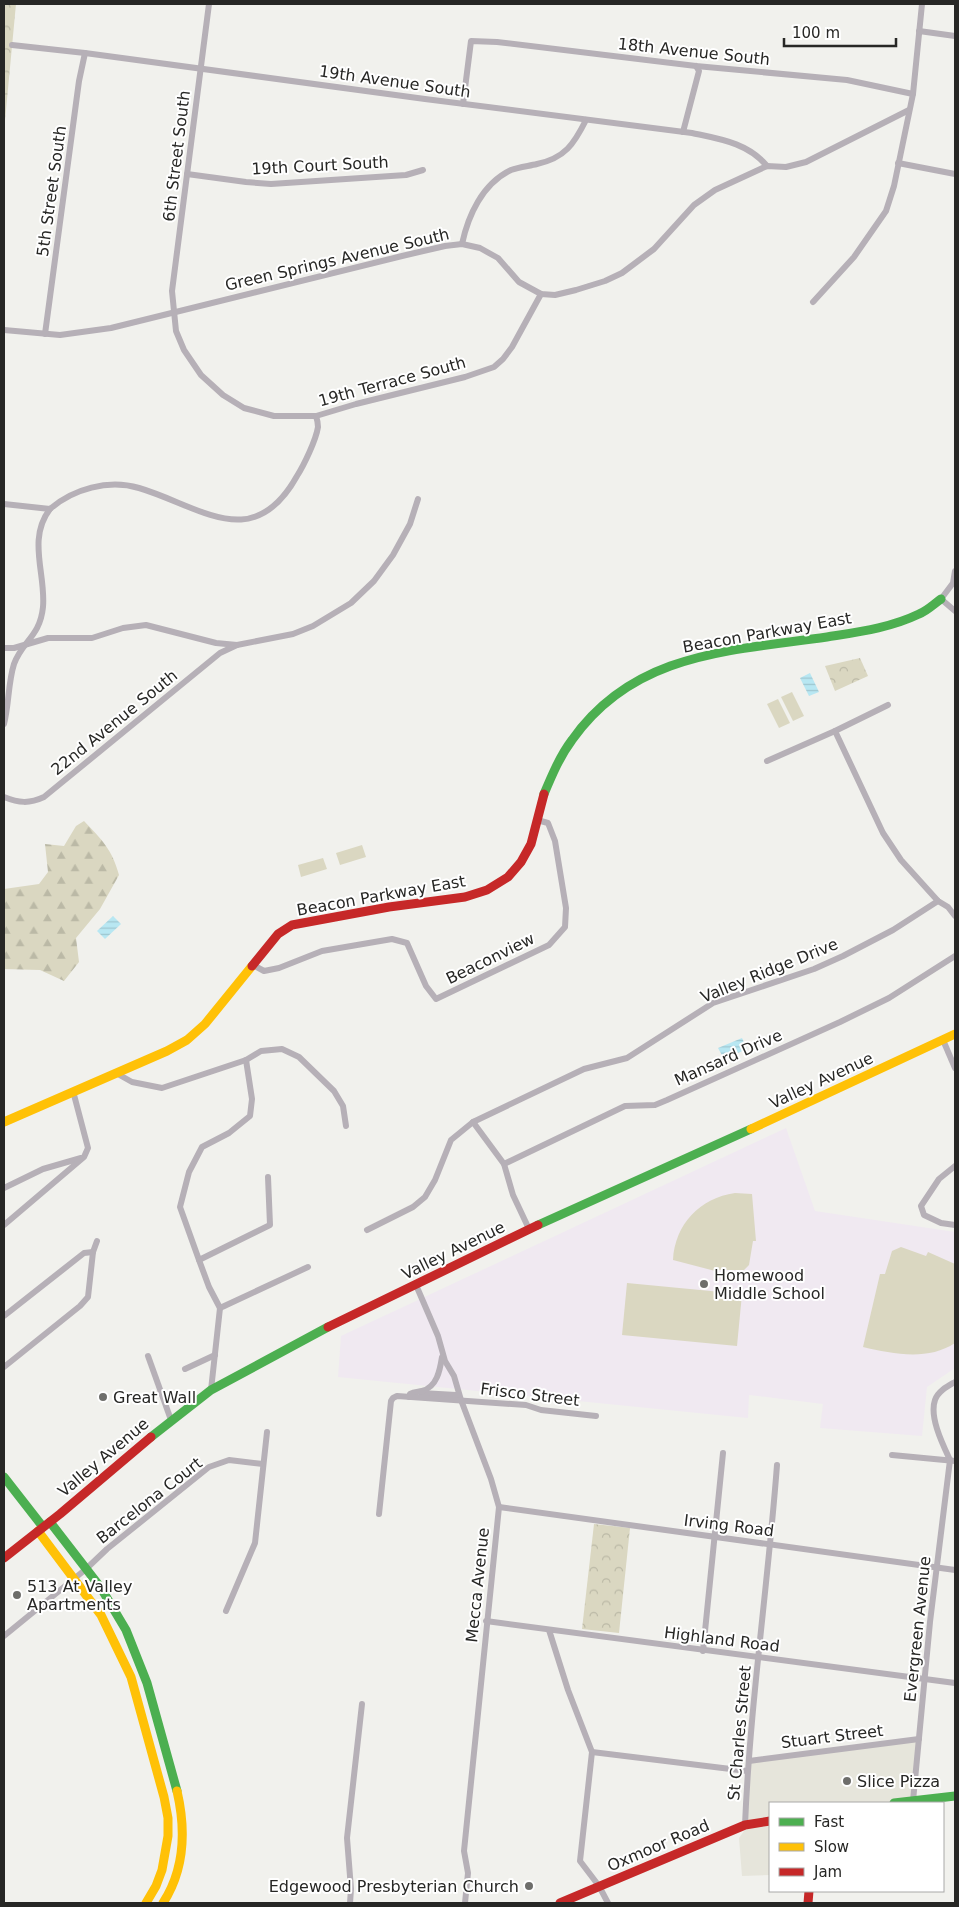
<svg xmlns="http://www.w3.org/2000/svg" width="959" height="1907" viewBox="0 0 959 1907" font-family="'DejaVu Sans',sans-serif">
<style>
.built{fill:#e6e5db}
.education{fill:#f0e9f1}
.grass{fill:#dad7c1}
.forest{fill:url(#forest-firs)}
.park{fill:url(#park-crowns)}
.water{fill:url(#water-rules)}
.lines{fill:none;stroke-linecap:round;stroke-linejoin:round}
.street{stroke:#b6b0b7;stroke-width:6}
.fast{stroke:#4caf50;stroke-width:9}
.slow{stroke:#ffc107;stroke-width:9}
.jam{stroke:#c62828;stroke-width:9}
.poi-dot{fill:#6e6e6b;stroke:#fff;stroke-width:2}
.labels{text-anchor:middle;stroke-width:4;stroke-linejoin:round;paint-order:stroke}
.street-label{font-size:16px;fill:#272725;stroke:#fff}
.poi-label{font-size:16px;fill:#272725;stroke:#fff;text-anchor:start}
</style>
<defs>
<pattern id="forest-firs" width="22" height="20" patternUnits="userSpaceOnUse" patternTransform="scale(1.25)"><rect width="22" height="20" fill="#dad7c1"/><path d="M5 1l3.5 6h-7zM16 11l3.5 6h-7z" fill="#bbb9a6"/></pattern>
<pattern id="park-crowns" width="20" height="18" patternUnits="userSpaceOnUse" patternTransform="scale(1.25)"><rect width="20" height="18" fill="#dad7c1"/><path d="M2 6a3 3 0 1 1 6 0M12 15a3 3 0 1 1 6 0" fill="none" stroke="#bbb9a6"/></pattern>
<pattern id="water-rules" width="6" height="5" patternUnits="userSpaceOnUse" patternTransform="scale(1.25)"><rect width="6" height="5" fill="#b8e7f2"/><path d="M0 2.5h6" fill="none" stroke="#9ec6cf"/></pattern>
</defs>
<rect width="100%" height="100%" fill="#f1f1ed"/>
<polygon class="built" points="917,1741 912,1803 770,1803 770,1875 742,1876 739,1838 747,1827 751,1763"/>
<polygon class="education" points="786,1128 815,1211 955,1232 955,1368 927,1387 922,1436 820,1428 823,1404 749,1395 748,1418 338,1377 341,1336"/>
<g class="grass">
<polygon points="792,692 804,716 793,721 781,697"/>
<polygon points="778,699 790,723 779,728 767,704"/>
<polygon points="362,845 366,857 340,865 336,853"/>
<polygon points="323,858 327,869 301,877 298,865"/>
<path d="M735 1193 752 1194 756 1241H753L749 1265 744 1270H719V1272L673 1260C675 1224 700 1198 735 1193Z"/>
<path d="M901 1247 926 1256 928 1252 955 1264V1343C928 1361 893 1354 863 1347L880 1274H885L892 1251Z"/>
<polygon points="627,1283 742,1294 737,1346 622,1335"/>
</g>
<path class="forest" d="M84 821C102 840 112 849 119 875L100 909 76 938 79 962 64 981 40 970 4 969V889L39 884 48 872 45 844 64 846 76 826Z"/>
<g class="park">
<polygon points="4,4 16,4 4,131"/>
<polygon points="860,658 868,676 835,691 825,666"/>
<polygon points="594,1524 630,1528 619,1633 582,1629"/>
</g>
<g class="water">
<polygon points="810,673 819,692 809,696 800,678"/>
<polygon points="113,916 121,924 105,939 97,931"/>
<polygon points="742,1038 747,1049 724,1059 718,1048"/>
</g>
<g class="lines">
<g class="street">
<polyline points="209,4 172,291 176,331 184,350 201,375 223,395 244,408 274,416 316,416 356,404 465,377 494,367 503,359 512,347 541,294"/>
<polyline points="919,31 955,36"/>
<path d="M12 45 85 53 425 99 692 133C720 139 748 143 767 166"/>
<polyline points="463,104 471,41 497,42 696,66 847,80 913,94"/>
<polyline points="683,132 699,71 696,66"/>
<polyline points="898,163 955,174"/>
<polyline points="187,174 246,182 271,184 406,175 423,170"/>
<path d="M462 244C468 216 482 184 511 170 519 167 529 166 537 164 565 158 574 144 586 120"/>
<polyline points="813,302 854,257 886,211 894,186 913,94 922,4"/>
<polyline points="4,330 60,335 111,328 402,256 445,246 462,244 480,248 498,258 519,282 541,294 555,295 576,290 605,281 622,273 654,249 694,205 715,190 767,166 786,167 806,162 909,110"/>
<polyline points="45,334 79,81 85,53"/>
<path d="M4 504 50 509C73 489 108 479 139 488 200 506 253 555 297 476 304 465 316 440 318 427 318 424 317 419 316 416"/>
<polyline points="955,571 953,583 941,599 955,611"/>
<polyline points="4,648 14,648 48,638 92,638 123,628 146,625 216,643 237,645 293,634 313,626 351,603 374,581 393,555 410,524 418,499"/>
<path d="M4 724C9 705 8 683 14 664 22 641 40 637 43 607 46 574 27 539 50 509"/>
<polyline points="835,731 883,833 901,860 938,901 948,907 955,916"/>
<polyline points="767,761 835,731 888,705"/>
<path d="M4 797C19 803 29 804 44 797L220 653 237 645"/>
<polyline points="253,965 264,971 279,968 322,951 392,939 407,943 426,986 436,999 549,945 565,927 566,908 555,841 548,823 537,820"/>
<polyline points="943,1040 955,1068"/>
<polyline points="246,1060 252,1099 250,1116 229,1133 202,1147 189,1172 180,1207 199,1260 270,1225 268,1177"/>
<polyline points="116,1073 132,1082 162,1088 246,1060 261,1051 282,1049 299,1057 334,1091 343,1106 346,1126"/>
<polyline points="473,1122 504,1164 513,1195 529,1229"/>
<polyline points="504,1164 625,1106 655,1105 667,1100 840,1022 889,998 955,956"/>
<polyline points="955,1166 939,1179 921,1206 924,1215 941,1223 955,1225"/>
<polyline points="4,1188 43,1169 81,1158"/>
<polyline points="4,1225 84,1157 88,1148 73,1091"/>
<polyline points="367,1230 413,1207 425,1197 435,1180 451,1140 473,1122 584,1069 627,1058 713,1003 814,969 843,956 893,930 938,901"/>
<polyline points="199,1260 209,1287 220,1308 211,1390"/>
<polyline points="416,1285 438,1336 445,1361 454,1376 461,1400 491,1479 499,1507 464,1851 468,1873 465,1903"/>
<polyline points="220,1308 308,1267"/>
<polyline points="4,1316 84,1253 93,1252"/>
<polyline points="148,1356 171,1420"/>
<polyline points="4,1367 80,1306 88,1297 93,1252 97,1241"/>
<polyline points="185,1369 215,1355"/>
<polyline points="421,1393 456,1395 460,1399"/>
<path d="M409 1397 410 1394C414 1392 418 1392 422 1391 437 1387 440 1370 442 1357"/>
<polyline points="892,1455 955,1461"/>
<path d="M950 1460C943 1445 929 1417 935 1400 938 1391 948 1386 955 1382"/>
<polyline points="499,1507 955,1570"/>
<polyline points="379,1514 391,1401 393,1398 397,1396 526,1405 541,1410 596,1416"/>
<polyline points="226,1611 255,1543 267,1432"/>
<polyline points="486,1621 955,1683"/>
<polyline points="549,1630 568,1690 592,1752 580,1861 599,1886 608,1903"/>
<polyline points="4,1636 86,1569 107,1549 209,1467 229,1460 263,1464"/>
<polyline points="703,1651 723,1453"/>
<polyline points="592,1752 747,1771"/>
<polyline points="749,1761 919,1739"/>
<polyline points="913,1801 930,1622 950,1460"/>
<path d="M745 1825C750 1704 768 1585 777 1465"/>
<polyline points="350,1903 351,1889 347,1838 362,1704"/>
</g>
<g class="fast">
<path d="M544 794C552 775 560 756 572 740 634 652 730 651 827 637 858 632 890 628 919 614 927 611 934 604 941 599"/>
<polyline points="538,1225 751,1129"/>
<polyline points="151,1437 211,1390 328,1327"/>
<polyline points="4,1477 43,1527"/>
<polyline points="50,1522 101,1588 126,1630 147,1683 177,1791"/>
<polyline points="894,1803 955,1796"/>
</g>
<g class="slow">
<polyline points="4,1122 167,1051 187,1040 205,1024 252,966"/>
<polyline points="751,1129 955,1034"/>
<polyline points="38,1531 101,1615 131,1677 164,1797 168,1818 168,1836 162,1870 156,1886 146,1903"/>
<path d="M163 1903C185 1869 186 1830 177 1791"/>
</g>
<g class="jam">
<polyline points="252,966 278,934 292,925 389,907 465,897 487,890 508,877 521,862 531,844 544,794"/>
<polyline points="328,1327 538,1225"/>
<polyline points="4,1558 60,1514 151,1437"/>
<polyline points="560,1903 745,1825 770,1821"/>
<polyline points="808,1903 809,1891"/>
</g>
</g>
<g class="poi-dot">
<circle cx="704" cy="1284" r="5"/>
<circle cx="103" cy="1397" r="5"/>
<circle cx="17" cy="1595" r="5"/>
<circle cx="847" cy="1781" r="5"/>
<circle cx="529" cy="1886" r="5"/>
</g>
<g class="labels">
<g class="street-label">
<text transform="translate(694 51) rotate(6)" y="6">18th Avenue South</text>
<text transform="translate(395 81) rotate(8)" y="6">19th Avenue South</text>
<text transform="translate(176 156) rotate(-83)" y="6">6th Street South</text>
<text transform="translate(320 165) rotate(-3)" y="6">19th Court South</text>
<text transform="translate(51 191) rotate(-82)" y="6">5th Street South</text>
<text transform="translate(337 259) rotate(-13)" y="6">Green Springs Avenue South</text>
<text transform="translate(392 381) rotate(-15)" y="6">19th Terrace South</text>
<text transform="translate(767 632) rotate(-10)" y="6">Beacon Parkway East</text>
<text transform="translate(114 722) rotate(-39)" y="6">22nd Avenue South</text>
<text transform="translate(381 895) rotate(-10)" y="6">Beacon Parkway East</text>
<text transform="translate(490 958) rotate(-26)" y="6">Beaconview</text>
<text transform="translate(769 970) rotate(-22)" y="6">Valley Ridge Drive</text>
<text transform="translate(728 1057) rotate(-24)" y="6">Mansard Drive</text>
<text transform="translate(821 1080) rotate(-25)" y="6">Valley Avenue</text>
<text transform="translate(453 1250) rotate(-26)" y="6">Valley Avenue</text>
<text transform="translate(530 1394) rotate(7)" y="6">Frisco Street</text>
<text transform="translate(103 1457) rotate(-40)" y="6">Valley Avenue</text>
<text transform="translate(149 1500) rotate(-38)" y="6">Barcelona Court</text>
<text transform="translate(729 1525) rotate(7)" y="6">Irving Road</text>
<text transform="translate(477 1585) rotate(-84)" y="6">Mecca Avenue</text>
<text transform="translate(917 1629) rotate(-84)" y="6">Evergreen Avenue</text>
<text transform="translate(722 1639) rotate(7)" y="6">Highland Road</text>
<text transform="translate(739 1733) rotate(-85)" y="6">St Charles Street</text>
<text transform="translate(832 1736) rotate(-7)" y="6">Stuart Street</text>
<text transform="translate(658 1845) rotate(-23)" y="6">Oxmoor Road</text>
</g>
<g class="poi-label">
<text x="714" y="1281">Homewood<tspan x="714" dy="18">Middle School</tspan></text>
<text x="113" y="1403">Great Wall</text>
<text x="27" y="1592">513 At Valley<tspan x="27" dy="18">Apartments</tspan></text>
<text x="857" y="1787">Slice Pizza</text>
<text x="519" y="1892" text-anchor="end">Edgewood Presbyterian Church</text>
</g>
</g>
<rect width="959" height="1907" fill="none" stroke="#272725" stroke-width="10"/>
<rect x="769" y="1802" width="175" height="90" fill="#ffffff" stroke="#a9a9a8"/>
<rect x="779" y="1818" width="25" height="8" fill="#4caf50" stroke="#a9a9a8"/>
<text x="814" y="1827" font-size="15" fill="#272725">Fast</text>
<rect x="779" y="1843" width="25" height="8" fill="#ffc107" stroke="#a9a9a8"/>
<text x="814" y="1852" font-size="15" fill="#272725">Slow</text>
<rect x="779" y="1868" width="25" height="8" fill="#c62828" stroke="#a9a9a8"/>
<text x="814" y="1877" font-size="15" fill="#272725">Jam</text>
<path d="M784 38v8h112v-8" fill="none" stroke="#272725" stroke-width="2.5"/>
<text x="792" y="38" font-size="15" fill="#272725" stroke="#ffffff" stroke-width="4" paint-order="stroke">100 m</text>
</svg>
